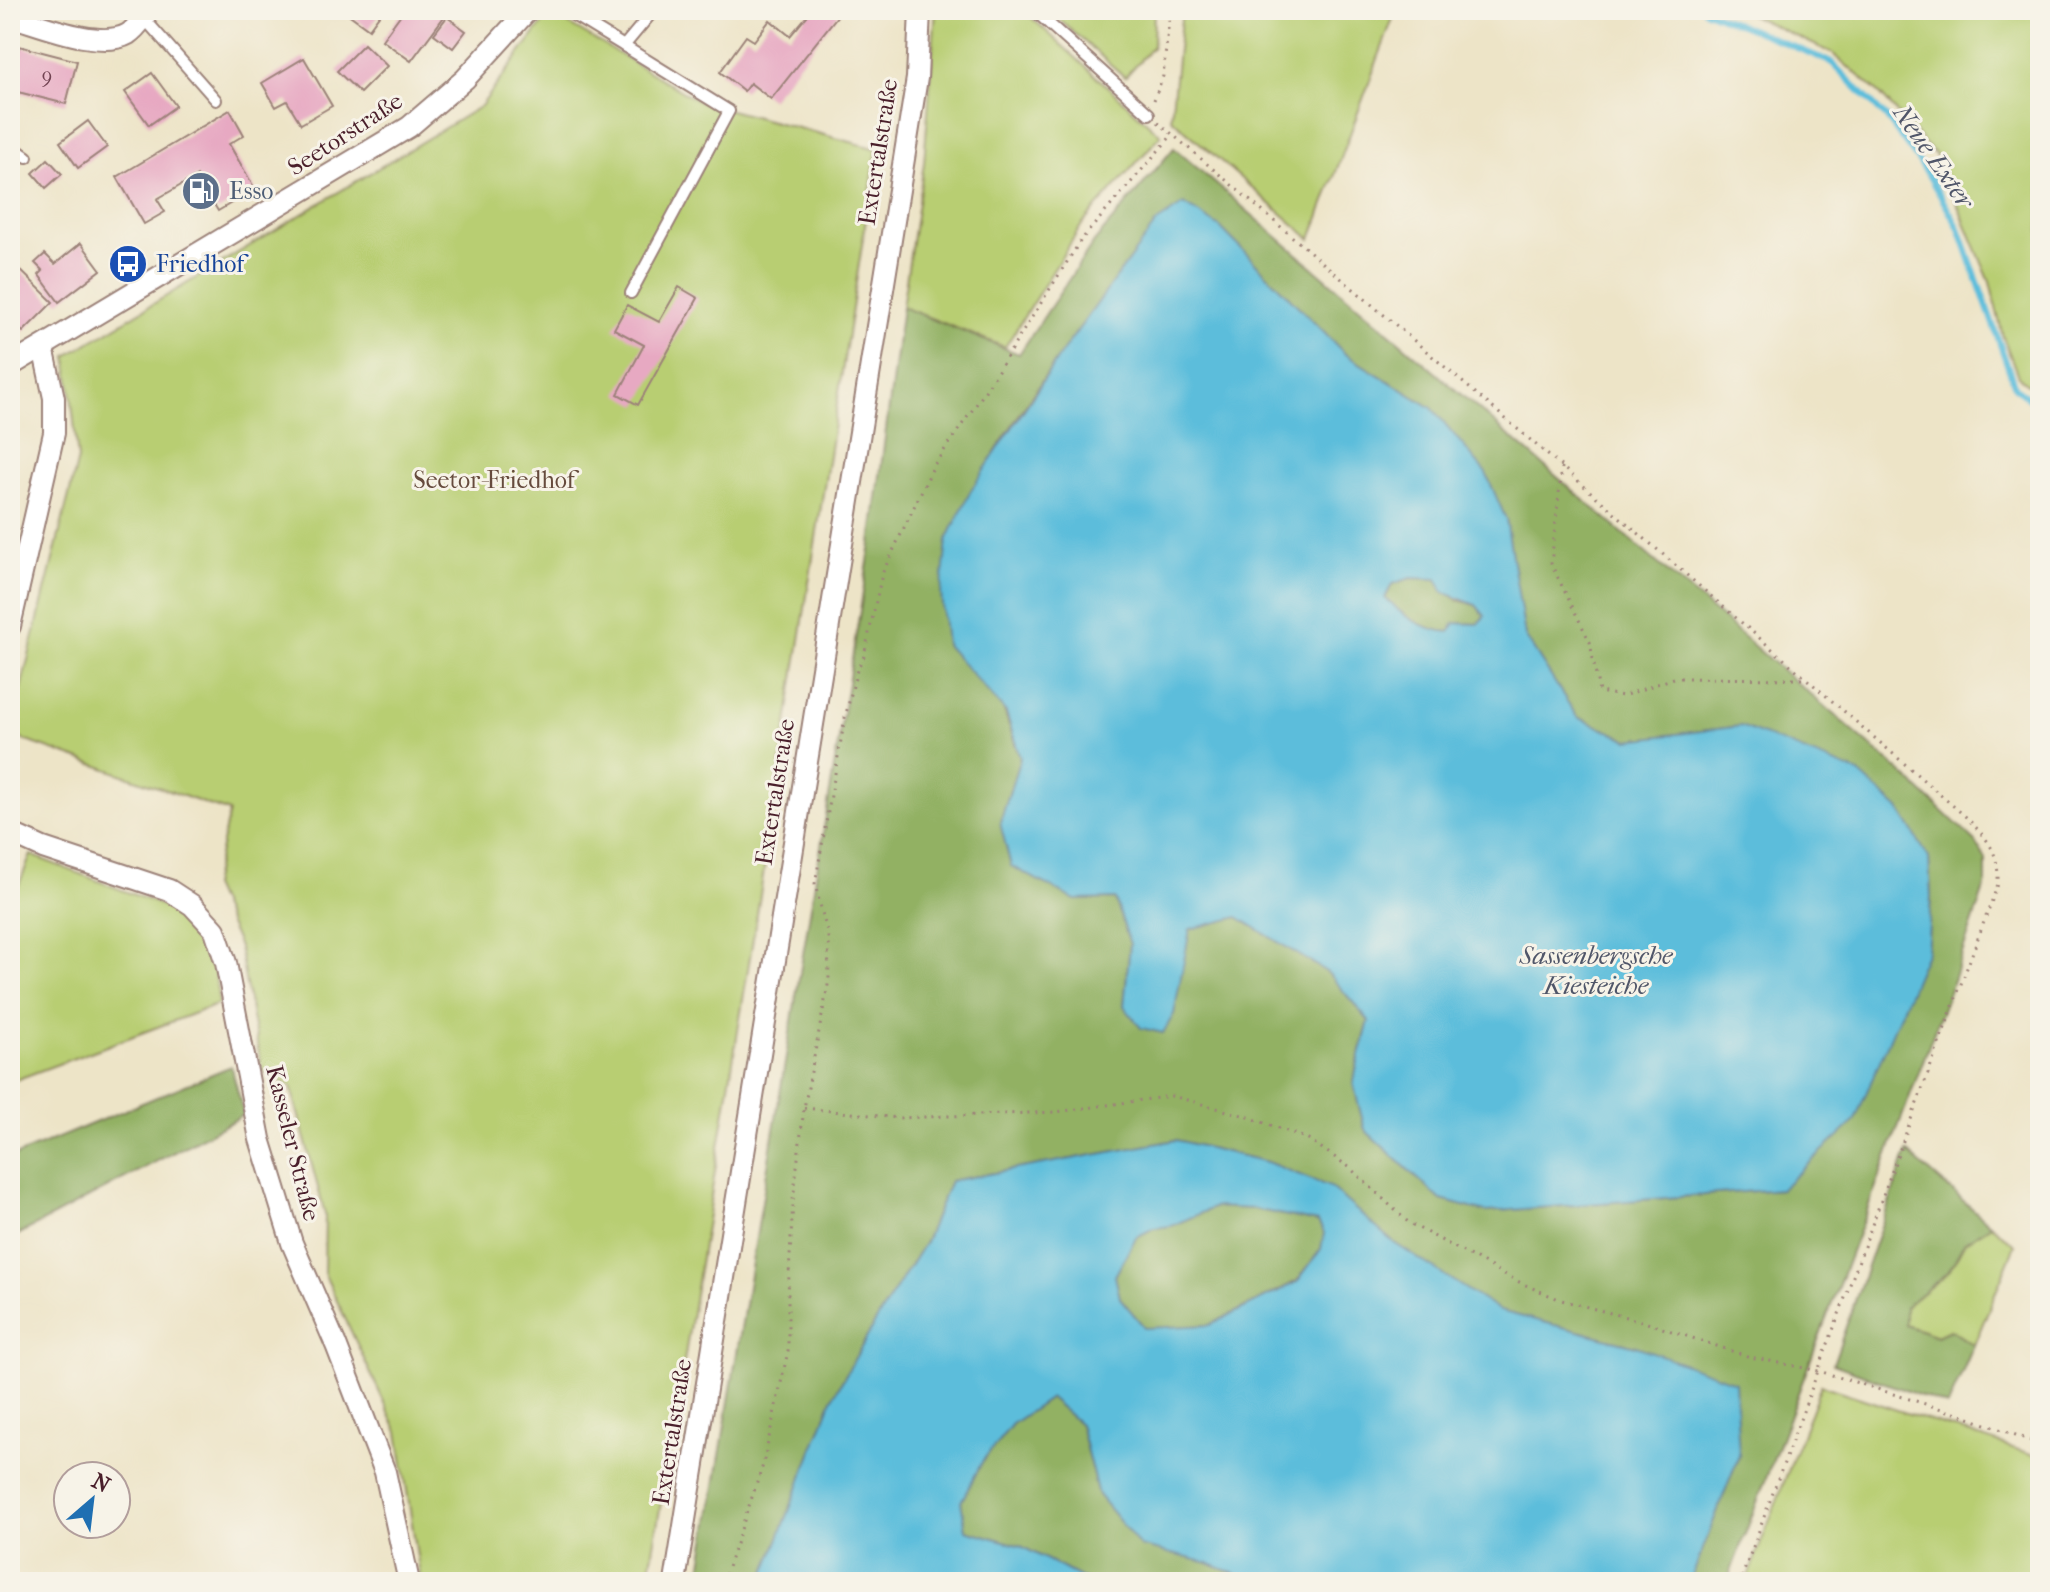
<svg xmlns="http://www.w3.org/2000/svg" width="2050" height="1592" viewBox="0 0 2050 1592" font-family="'IM FELL French Canon',serif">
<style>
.green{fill:#b8ce72;stroke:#81764e;stroke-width:2}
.forest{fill:#92b164;stroke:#6e6848;stroke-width:2;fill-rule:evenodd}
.water{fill:#5cbddb;stroke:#536e83;stroke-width:2;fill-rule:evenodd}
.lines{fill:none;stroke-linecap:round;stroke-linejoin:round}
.stream{stroke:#5cbddb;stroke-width:6}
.building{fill:#e7a9c2}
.lane-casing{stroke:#9c8279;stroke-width:14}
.street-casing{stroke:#9c8279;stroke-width:24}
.path{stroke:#9c8279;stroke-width:3;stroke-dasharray:2 6;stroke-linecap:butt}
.lane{stroke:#fff;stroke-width:10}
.street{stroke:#fff;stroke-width:20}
.labels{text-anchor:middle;stroke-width:6;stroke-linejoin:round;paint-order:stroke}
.number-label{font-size:20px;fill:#714251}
.street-label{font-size:24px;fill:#4a1f2b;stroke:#f7f3e8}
.service-label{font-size:24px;fill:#4e5e75;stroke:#f7f3e8;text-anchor:start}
.transit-label{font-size:24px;fill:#164399;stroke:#f7f3e8;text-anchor:start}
.park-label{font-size:24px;fill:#664b3d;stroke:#f7f3e8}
.water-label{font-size:26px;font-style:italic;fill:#505669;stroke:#f7f3e8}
</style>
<rect width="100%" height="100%" fill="#f7f3e8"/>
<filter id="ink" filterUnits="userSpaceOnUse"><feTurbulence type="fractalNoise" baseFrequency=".0125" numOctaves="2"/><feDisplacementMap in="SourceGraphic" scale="16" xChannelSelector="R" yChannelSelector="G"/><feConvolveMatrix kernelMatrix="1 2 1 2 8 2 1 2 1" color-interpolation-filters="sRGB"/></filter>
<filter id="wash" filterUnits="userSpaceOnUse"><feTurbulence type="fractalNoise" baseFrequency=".006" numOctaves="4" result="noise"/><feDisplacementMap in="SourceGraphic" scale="32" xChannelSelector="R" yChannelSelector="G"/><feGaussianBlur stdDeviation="1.8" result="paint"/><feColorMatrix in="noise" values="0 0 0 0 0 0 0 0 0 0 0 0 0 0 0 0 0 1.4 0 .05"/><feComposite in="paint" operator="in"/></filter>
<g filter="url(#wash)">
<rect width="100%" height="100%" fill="#ede4c7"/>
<g class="green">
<polygon points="936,10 1023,10 1161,135 1083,223 1005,347 902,307 924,163"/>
<polygon points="1048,10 1154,10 1153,46 1125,77"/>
<polygon points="1182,10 1396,10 1311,239 1171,118"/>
<polygon points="1740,10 2040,10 2040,395 2018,376 2003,337 1990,282 1938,158 1880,94 1832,53"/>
<polygon points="550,13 700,102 877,149 758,908 648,1582 421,1582 398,1432 324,1273 325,1214 291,1087 262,1070 239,947 212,886 229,812 10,735 10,732 78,459 67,356 481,106"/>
<path d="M31 855 179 912C217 945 212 957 219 1004L10 1082V906Z"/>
<polygon points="1991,1225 2015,1245 1974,1345 1950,1330 1937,1336 1905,1325 1905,1307 1949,1271 1965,1242"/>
<polygon points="1821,1385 2040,1457 2040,1582 1746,1582"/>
</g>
<g class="forest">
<path d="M1174 148 1903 774 1976 842 1986 860V883L1949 992 1727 1582H1690L1739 1455 1636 1346 1499 1311 1394 1243 1330 1187 1267 1162 1176 1140 950 1181 925 1242 876 1321 832 1399 762 1582H699L871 544 902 307 1019 354 1094 242ZM1157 222 1220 227 1345 354 1432 408 1506 519 1525 636 1577 717 1629 740 1741 726 1929 858 1931 897 1927 951 1781 1189 1486 1212 1441 1200 1365 1130 1353 1081 1369 1021 1328 973 1238 917 1189 929 1174 1014 1124 1006 1130 944 1115 899 1075 900 1000 823 1020 758 947 540C1002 426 1083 324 1157 222Z"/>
<path d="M1411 578 1437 579 1457 600 1476 605 1485 616 1478 624 1456 623 1450 632C1423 630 1404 616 1385 599L1392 584Z"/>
<polygon points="231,1066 244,1115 10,1239 10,1158"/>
<polygon points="1907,1152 1991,1225 1965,1242 1949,1271 1905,1307 1905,1325 1937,1336 1950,1330 1974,1345 1948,1406 1833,1364"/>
<polygon points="1215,1207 1254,1209 1318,1222 1325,1233 1321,1249 1297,1281 1210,1325 1145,1329 1120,1298 1115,1276 1136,1237 1154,1228 1171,1226"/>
<polygon points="1050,1398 1080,1424 1098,1495 1208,1563 1257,1582 1089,1582 1021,1546 966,1530 961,1502 983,1460 1012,1424"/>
</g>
<g class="water">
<path d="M1184 204 1220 227 1345 354 1432 408 1486 473 1506 519 1525 636 1577 717 1629 740 1741 726 1859 773 1899 809 1929 858 1931 897 1927 951 1854 1122 1781 1189 1486 1212 1441 1200 1365 1130 1353 1082 1369 1021 1328 973 1238 917 1190 929 1174 1014 1163 1033 1141 1028 1124 1006 1130 944 1115 899 1075 900 1011 866 1000 823 1020 758 1006 712 946 645 941 594 947 540 971 490 1062 352 1157 222ZM1411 578 1437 579 1443 592 1476 605 1485 616 1478 624 1455 623 1449 632C1423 630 1403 616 1385 598L1392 584Z"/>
<path d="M1176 1140 1267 1162 1330 1187 1394 1243 1500 1311 1636 1346 1735 1382 1739 1455 1690 1582H1257L1208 1563 1140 1546 1098 1495 1080 1424 1050 1398 1012 1424 983 1460 961 1502 966 1530 1021 1546 1089 1582H762L832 1399 876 1321 925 1242 950 1181ZM1215 1207 1254 1209 1318 1222 1324 1233 1321 1249 1297 1282 1210 1325 1145 1328 1120 1298 1115 1276 1136 1237 1154 1228 1171 1226Z"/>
</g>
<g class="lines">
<polyline class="stream" points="1704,10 1831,62 1886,117 1927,173 1959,228 2015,387 2040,408"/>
</g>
<g id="blocks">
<g class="building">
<polygon points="343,10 383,10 369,29"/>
<polygon points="404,10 440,10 446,14 411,61 382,40"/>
<polygon points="812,10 842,10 771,99 750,83 744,91 720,72 746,36 754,41 770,20 790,36"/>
<polygon points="447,17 466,31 453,48 434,34"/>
<polygon points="364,44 387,66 360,93 337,71"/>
<polygon points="19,46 77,61 66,104 10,90"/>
<polygon points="304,58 332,106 301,124 287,101 276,107 262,83"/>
<polygon points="152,73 176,106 149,125 125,92"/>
<polygon points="230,110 244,135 229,144 255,189 218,211 197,176 157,199 165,212 144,224 117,177"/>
<polygon points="88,121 107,147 78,168 60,142"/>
<polygon points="48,159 62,174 46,188 33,173"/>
<polygon points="81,243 101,270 59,302 39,275 43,271 35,263 45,254 55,264"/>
<polygon points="10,260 53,302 23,332 14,324 10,328"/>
<polygon points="679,287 698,298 638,405 618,394 644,345 614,329 627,305 659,322"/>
</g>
</g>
</g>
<g filter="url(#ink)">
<use href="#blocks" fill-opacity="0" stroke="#9c8279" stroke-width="2"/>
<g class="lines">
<g class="lane-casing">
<g id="lane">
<polyline points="565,10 624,46 654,10"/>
<polyline points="1034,10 1149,114"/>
<polyline points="143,17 216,100"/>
<polyline points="624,46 729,111 631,293"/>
<polyline points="10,145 27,157"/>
</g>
</g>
<g class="street-casing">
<g id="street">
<path d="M10 16C39 24 100 50 128 34 137 28 142 19 149 10"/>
<polyline points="10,366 409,127 465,79 528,10"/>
<polyline points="10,626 54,433 54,398 43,347"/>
<polyline points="10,833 43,848 169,890 192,905 215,930 226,963 260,1139 292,1243 336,1345 385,1472 409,1582"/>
<polyline points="675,1582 917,78 920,10"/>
</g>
</g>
<g class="path">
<polyline points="1154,100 1163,76 1170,10"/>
<path d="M1158 122 1562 467 1966 817C1988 840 1999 850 1998 884L1740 1582"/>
<polyline points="1562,467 1551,564 1590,642 1599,692 1623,696 1674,678 1808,679"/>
<polyline points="804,1108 898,1118 1056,1112 1172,1096 1246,1116 1308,1139 1349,1167 1409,1223 1523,1284 1561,1300 1641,1321 1750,1357 1819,1371 1961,1415 2040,1444"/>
<polyline points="723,1582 763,1465 788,1351 788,1294 793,1200 804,1108 829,980 828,936 815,884 845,718 857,670 864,656 882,574 934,465 980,399 1081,240 1172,135"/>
</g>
<use href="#lane" class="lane"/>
<use href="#street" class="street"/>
</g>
</g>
<defs>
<g id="fuel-disc" transform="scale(2)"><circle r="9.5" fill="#5c6f8a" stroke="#f7f3e8"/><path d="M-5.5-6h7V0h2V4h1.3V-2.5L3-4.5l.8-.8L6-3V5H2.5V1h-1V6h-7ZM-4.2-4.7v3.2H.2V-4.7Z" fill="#fff"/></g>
<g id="bus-disc" transform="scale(2)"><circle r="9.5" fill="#1a4fb4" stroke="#f7f3e8"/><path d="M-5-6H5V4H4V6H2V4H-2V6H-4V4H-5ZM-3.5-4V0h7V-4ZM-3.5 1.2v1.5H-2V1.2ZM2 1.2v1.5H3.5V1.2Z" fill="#fff"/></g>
</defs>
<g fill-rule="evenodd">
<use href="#fuel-disc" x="201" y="191"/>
<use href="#bus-disc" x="128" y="264"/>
</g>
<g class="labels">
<g class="number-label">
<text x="47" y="83">9</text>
</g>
<g class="street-label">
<text transform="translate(345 134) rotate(-33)" y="8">Seetorstraße</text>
<text transform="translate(878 152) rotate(-81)" y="8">Extertalstraße</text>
<text transform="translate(775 792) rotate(-81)" y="8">Extertalstraße</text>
<text transform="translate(293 1143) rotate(76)" y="8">Kasseler Straße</text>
<text transform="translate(672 1432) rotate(-81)" y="8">Extertalstraße</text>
</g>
<g class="service-label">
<text x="229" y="199">Esso</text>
</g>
<g class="transit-label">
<text x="156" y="272">Friedhof</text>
</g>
<g class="park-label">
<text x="494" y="488">Seetor-Friedhof</text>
</g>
<g class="water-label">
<text transform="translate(1934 156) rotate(55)" y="9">Neue Exter</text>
<text x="1596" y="964">Sassenbergsche<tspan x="1596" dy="30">Kiesteiche</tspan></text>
</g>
</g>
<rect width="2050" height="1592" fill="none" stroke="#f7f3e8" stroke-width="40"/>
<g transform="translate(92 1500) rotate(28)"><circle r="38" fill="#f7f3e8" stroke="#b29e9c" stroke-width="2"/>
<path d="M0-6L14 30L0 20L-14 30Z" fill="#1f6fb2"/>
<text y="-12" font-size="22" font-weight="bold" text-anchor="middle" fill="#4a1f2b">N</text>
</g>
</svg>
